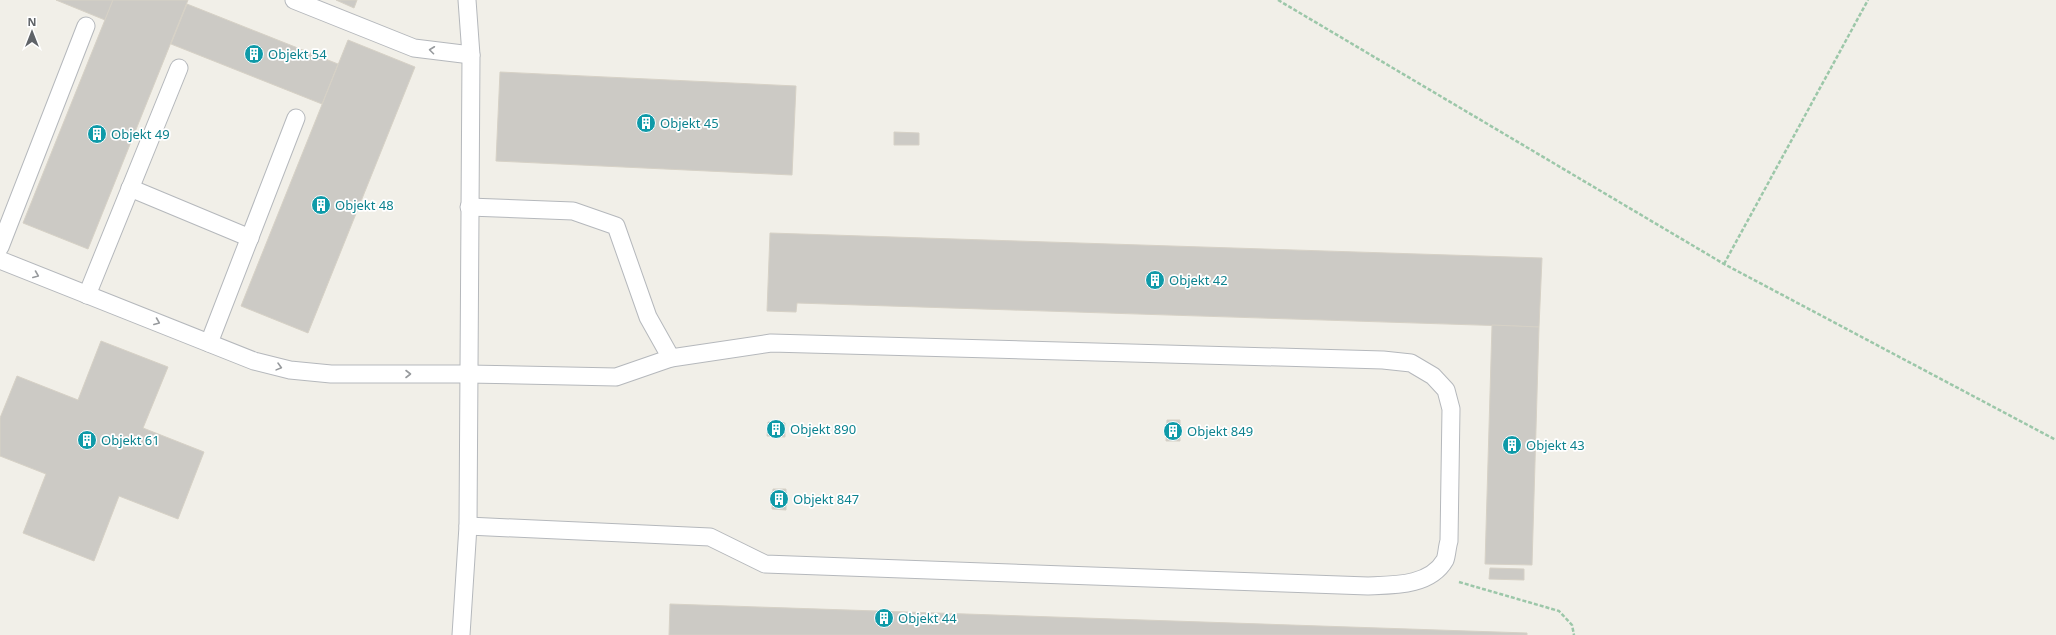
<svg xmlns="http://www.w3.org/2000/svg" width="2056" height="635" font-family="'Noto Sans',sans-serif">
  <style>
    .building { fill: #cccac5; stroke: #d6d1c6 }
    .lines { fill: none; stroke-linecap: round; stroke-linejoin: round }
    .lane-casing { stroke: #b5b8bc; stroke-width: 19 }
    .path { stroke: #9cc7a9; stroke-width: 2.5; stroke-dasharray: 4 2; stroke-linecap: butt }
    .lane { stroke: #fff; stroke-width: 17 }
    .oneway { stroke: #979a9d }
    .labels { text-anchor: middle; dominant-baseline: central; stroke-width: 3.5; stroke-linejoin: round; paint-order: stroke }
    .culture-label { font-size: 13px; fill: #0d838f; stroke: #fff; text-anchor: start }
  </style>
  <rect width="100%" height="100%" fill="#f1efe8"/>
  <g class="building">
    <path d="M 56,0 L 113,0 L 105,20 Z"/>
    <path d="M 113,0 L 188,0 L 88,249 L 23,223 Z"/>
    <path d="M 336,0 L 357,0 L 354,8 Z"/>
    <path d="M 187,4 L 338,64 L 322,104 L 171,44 Z"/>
    <path d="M 348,40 L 415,67 L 308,333 L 241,306 Z"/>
    <path d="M 500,72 L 796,86 L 792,175 L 496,161 Z"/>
    <path d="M 894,132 L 919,133 L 919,145 L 894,145 Z"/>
    <path d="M 770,233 L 1542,258 L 1539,327 L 797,303 L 796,312 L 767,311 Z"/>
    <path d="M 1492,325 L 1539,327 L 1532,565 L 1485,564 Z"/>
    <path d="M 101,341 L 168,367 L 143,428 L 204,452 L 178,519 L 119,496 L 94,561 L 23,533 L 46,474 L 0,456 L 0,418 L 17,376 L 78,400 Z"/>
    <path d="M 1167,420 L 1180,420 L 1180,441 L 1166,441 Z"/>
    <path d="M 768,422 L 785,423 L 785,437 L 767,436 Z"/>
    <path d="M 773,489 L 786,489 L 786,510 L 772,509 Z"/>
    <path d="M 1490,568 L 1524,569 L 1524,580 L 1489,579 Z"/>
    <path d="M 670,604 L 1527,633 L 1527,635 L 669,635 Z"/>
  </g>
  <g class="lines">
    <g class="lane-casing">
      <g id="lane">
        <path d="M 294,0 L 414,48 L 471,55"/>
        <path d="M 130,188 L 250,238"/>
        <path d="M 469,207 L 573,211 L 616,226 L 648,317 L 671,358"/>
        <path d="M 0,247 L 86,26"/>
        <path d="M 0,260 L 254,361 L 290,370 L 331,374 L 467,374 L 616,377 L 671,358 L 771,343 L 1383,360 L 1411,363 L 1433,376 L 1446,390 L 1451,409 L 1449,541 C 1447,547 1447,555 1445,560 C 1430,586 1394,585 1368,586 L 765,564 L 710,537 L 468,526"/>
        <path d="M 87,295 L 179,68"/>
        <path d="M 209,343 L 296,118"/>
        <path d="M 461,635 L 468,526 L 471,55 L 467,0"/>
      </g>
    </g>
    <g class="path">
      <path d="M 1278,0 L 1724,264 L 2056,440"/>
      <path d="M 1724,264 L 1868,0"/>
      <path d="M 1459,582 L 1559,611 L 1572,625 L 1574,635"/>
    </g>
    <use href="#lane" class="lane"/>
  </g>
  <defs><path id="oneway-chevron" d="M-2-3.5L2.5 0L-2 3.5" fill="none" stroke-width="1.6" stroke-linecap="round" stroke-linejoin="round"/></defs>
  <g class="oneway">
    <use href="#oneway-chevron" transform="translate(432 50) rotate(-173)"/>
    <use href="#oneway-chevron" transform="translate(36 275) rotate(22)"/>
    <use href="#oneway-chevron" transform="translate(157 322) rotate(22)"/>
    <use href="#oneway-chevron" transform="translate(279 367) rotate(15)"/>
    <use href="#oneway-chevron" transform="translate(408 374)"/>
  </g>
  <defs>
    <g id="building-disc" transform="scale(1)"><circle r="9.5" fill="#0f9aa8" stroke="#fff"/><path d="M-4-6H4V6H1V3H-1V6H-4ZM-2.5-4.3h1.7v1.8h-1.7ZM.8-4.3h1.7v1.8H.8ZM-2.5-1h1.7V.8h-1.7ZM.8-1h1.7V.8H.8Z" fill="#fff"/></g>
  </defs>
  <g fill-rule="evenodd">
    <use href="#building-disc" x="254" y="54"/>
    <use href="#building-disc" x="646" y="123"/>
    <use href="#building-disc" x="97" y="134"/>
    <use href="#building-disc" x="321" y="205"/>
    <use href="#building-disc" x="1155" y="280"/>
    <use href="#building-disc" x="776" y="429"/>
    <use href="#building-disc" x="1173" y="431"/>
    <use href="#building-disc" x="87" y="440"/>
    <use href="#building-disc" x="1512" y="445"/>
    <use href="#building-disc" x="779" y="499"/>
    <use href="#building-disc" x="884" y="618"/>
  </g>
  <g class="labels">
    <g class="culture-label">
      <text x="268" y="54">Objekt 54</text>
      <text x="660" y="123">Objekt 45</text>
      <text x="111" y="134">Objekt 49</text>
      <text x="335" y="205">Objekt 48</text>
      <text x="1169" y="280">Objekt 42</text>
      <text x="790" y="429">Objekt 890</text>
      <text x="1187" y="431">Objekt 849</text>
      <text x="101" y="440">Objekt 61</text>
      <text x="1526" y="445">Objekt 43</text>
      <text x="793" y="499">Objekt 847</text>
      <text x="898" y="618">Objekt 44</text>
    </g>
  </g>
  <g transform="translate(32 32)" stroke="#ffffff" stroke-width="3" paint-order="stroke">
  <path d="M0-3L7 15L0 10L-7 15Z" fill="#5f6368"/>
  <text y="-6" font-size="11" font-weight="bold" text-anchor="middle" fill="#5f6368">N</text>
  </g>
</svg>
